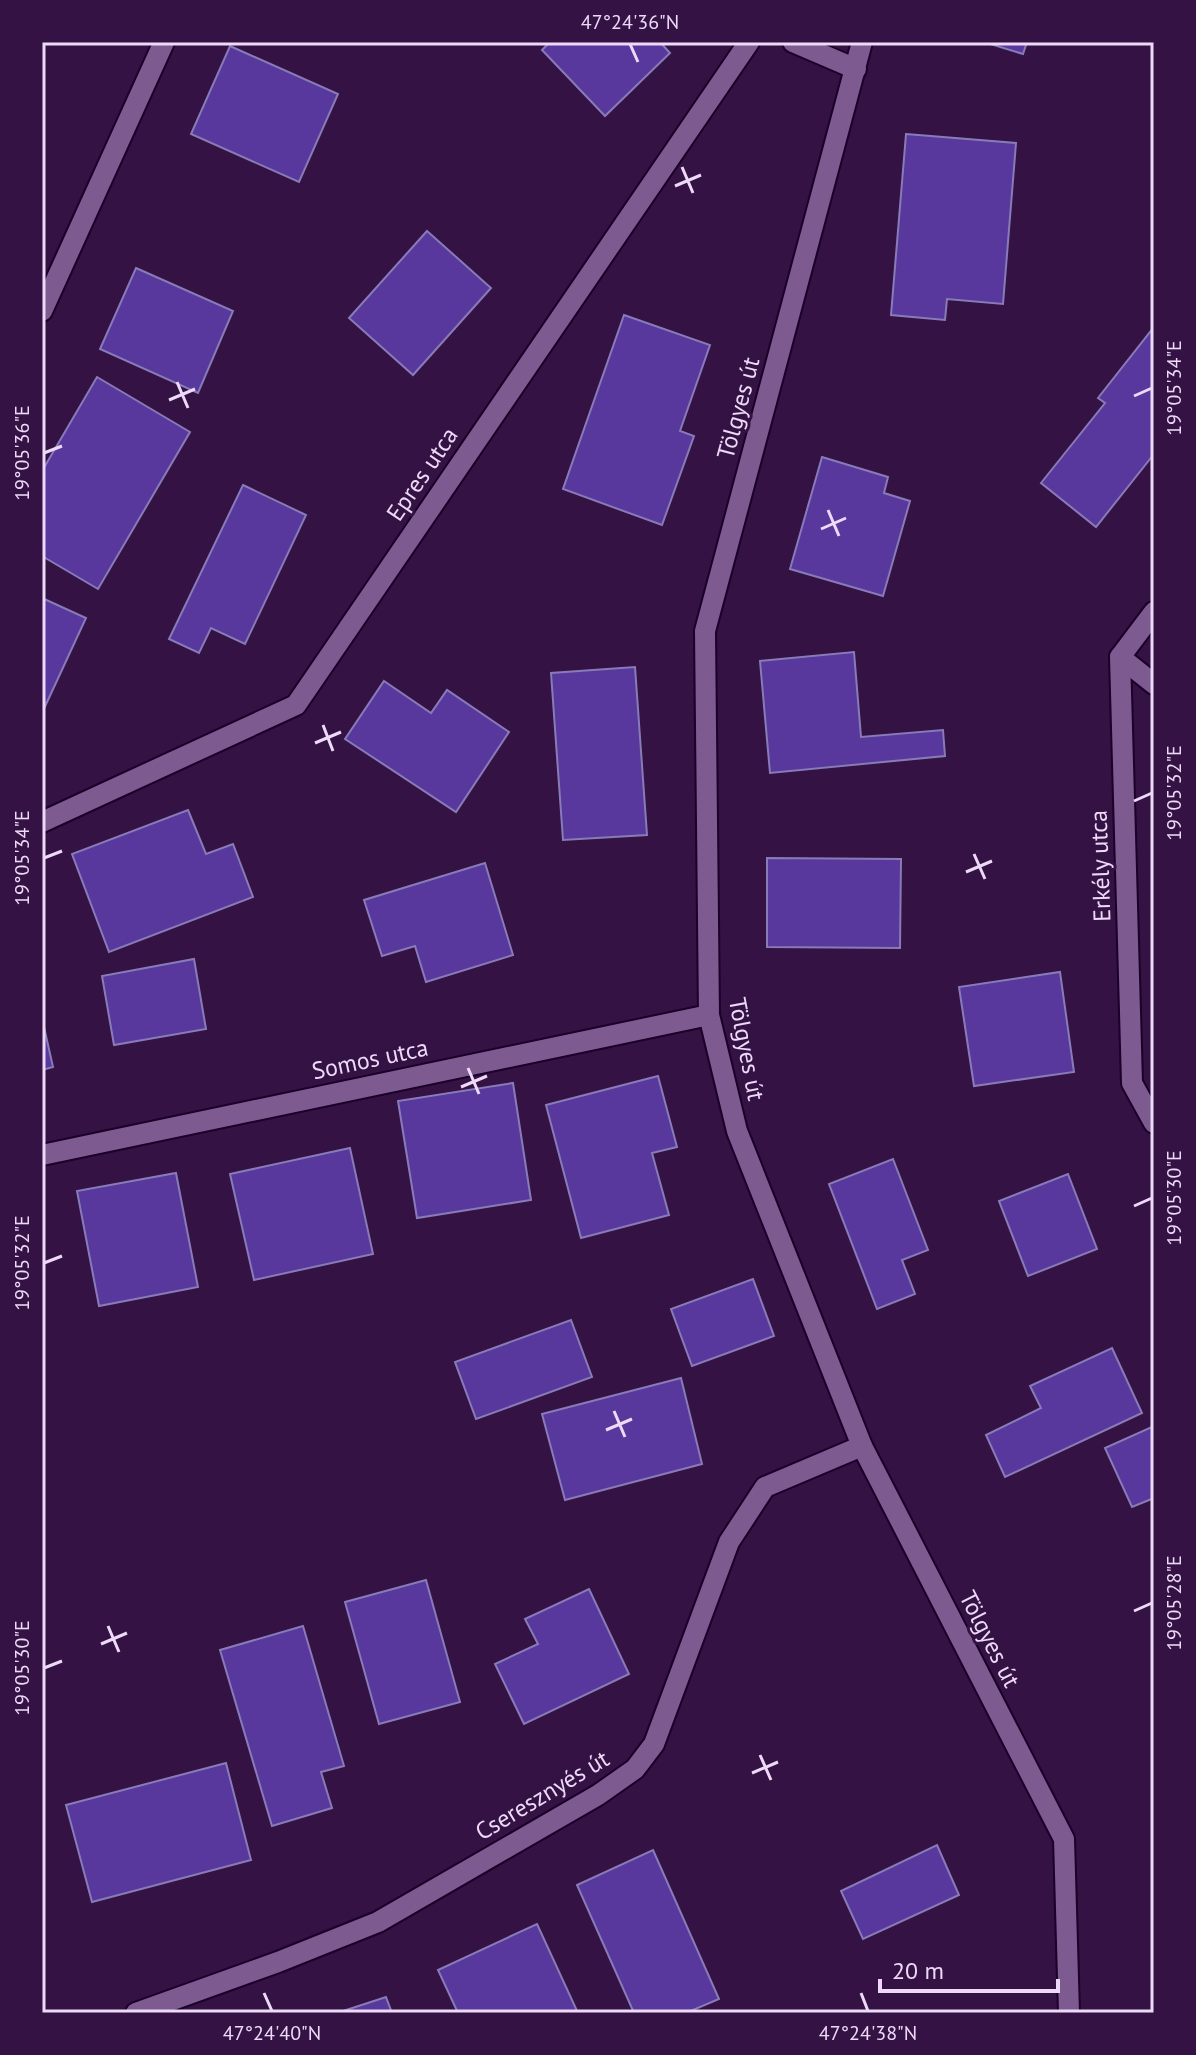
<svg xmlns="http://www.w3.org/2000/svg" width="1196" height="2055" font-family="'PT Sans',sans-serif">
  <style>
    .building { fill: #58389d; stroke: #887bb8; stroke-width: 2 }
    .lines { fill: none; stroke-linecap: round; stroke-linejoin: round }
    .minor-casing { stroke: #1b0029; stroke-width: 24 }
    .minor { stroke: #7d5a90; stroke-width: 20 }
    .ticks { fill: none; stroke: #edd9f8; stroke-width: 3 }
    .labels { text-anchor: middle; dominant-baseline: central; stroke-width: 6; stroke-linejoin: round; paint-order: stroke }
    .street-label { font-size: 24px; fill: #edd9f8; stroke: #341243 }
    .neatline { fill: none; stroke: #edd9f8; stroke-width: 3 }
    .ticks-label { font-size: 20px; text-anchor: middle; fill: #edd9f8 }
  </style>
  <rect width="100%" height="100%" fill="#341243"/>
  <g class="building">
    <path d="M 550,42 L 660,42 L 670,53 L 605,116 L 542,50 Z"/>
    <path d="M 984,42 L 1027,42 L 1023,54 Z"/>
    <path d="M 230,46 L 338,94 L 299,182 L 191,134 Z"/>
    <path d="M 906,134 L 1016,143 L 1003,304 L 947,299 L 945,320 L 891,315 Z"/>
    <path d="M 427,231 L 491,288 L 413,375 L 349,318 Z"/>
    <path d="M 136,268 L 233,311 L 198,393 L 100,349 Z"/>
    <path d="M 624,315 L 710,345 L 680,431 L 694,436 L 662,525 L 563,489 Z"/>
    <path d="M 1154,327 L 1154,454 L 1096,527 L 1041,483 L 1105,403 L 1098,398 Z"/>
    <path d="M 97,377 L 190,432 L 98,589 L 42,556 L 42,471 Z"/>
    <path d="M 822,457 L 888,477 L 884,493 L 910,501 L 883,596 L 790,569 Z"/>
    <path d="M 243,485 L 306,515 L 245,644 L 211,628 L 199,653 L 169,639 Z"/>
    <path d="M 42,598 L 86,618 L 42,713 Z"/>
    <path d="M 854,652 L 861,737 L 943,730 L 945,756 L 770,773 L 760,661 Z"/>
    <path d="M 635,667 L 647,835 L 563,840 L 551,673 Z"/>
    <path d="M 384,681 L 431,713 L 447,690 L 509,732 L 456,812 L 345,739 Z"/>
    <path d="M 188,810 L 206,854 L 233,844 L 253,897 L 109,952 L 72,854 Z"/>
    <path d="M 767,858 L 901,859 L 900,948 L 767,947 Z"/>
    <path d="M 485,863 L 513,955 L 426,982 L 415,946 L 382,956 L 364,900 Z"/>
    <path d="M 194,959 L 206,1029 L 114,1045 L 102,976 Z"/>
    <path d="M 1060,972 L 1074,1072 L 974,1086 L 959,987 Z"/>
    <path d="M 42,1018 L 53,1067 L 42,1070 Z"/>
    <path d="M 658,1076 L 677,1147 L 652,1153 L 669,1215 L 581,1238 L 546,1105 Z"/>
    <path d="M 513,1083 L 531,1200 L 417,1218 L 398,1101 Z"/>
    <path d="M 350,1148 L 373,1254 L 254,1280 L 230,1174 Z"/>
    <path d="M 893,1159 L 928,1250 L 902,1260 L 915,1294 L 877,1309 L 829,1184 Z"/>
    <path d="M 176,1173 L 198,1287 L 99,1306 L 77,1191 Z"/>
    <path d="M 1068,1174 L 1097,1249 L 1028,1276 L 999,1201 Z"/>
    <path d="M 753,1279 L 774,1336 L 692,1366 L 671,1309 Z"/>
    <path d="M 571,1320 L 592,1377 L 476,1419 L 455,1362 Z"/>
    <path d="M 1112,1348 L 1142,1413 L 1005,1477 L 986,1435 L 1041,1408 L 1030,1386 Z"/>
    <path d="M 681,1378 L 702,1464 L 565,1500 L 542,1414 Z"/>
    <path d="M 1154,1426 L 1154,1498 L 1132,1507 L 1105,1448 Z"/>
    <path d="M 426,1580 L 460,1702 L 379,1724 L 345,1602 Z"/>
    <path d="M 589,1589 L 629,1674 L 524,1724 L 495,1664 L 538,1644 L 525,1619 Z"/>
    <path d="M 303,1626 L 344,1766 L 321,1772 L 332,1808 L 272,1826 L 220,1650 Z"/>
    <path d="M 226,1763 L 251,1860 L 92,1902 L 66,1805 Z"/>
    <path d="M 937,1845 L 959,1895 L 863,1939 L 841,1891 Z"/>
    <path d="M 653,1850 L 719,1999 L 686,2013 L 634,2013 L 577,1885 Z"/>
    <path d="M 537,1924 L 578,2013 L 458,2013 L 438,1970 Z"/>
    <path d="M 386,1997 L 392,2013 L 337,2013 Z"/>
  </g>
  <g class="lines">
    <g class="minor-casing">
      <g id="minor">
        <path d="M 793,42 L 856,69"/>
        <path d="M 862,42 L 705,631 L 709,1015 L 737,1131 L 862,1446 L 1064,1839 L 1069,2013"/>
        <path d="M 42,311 L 164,42"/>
        <path d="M 1154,612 L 1120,657 L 1132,1083 L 1154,1123"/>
        <path d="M 1120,657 L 1154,684"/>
        <path d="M 42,822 L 296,705 L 749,42"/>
        <path d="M 42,1155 L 709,1015"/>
        <path d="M 136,2013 L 278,1962 L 378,1922 L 598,1795 L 635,1769 L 654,1744 L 729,1542 L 765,1487 L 862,1446"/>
      </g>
    </g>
    <use href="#minor" class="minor"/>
  </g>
  <path class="ticks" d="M 630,44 L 638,62M 682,167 L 693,193M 675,186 L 701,175M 177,382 L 188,408M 1134,396 L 1152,388M 169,400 L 195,389M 44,453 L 62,446M 828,510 L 839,536M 821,529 L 846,518M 323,725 L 333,751M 315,743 L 341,732M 1134,801 L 1152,793M 974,854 L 985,879M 44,858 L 62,851M 966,872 L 992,861M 468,1068 L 479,1094M 461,1087 L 487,1076M 1134,1206 L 1152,1198M 44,1263 L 62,1256M 614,1411 L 625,1437M 606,1430 L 632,1419M 1134,1611 L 1152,1603M 108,1626 L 119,1652M 101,1644 L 127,1633M 44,1668 L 62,1661M 760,1755 L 771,1780M 752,1773 L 778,1762M 264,1993 L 272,2011M 861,1993 L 868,2011"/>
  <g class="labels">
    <g class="street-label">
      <text transform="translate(738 408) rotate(-75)">Tölgyes út</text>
      <text transform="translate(422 474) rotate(-56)">Epres utca</text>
      <text transform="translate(1100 866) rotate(-92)">Erkély utca</text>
      <text transform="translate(747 1049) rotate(79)">Tölgyes út</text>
      <text transform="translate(370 1059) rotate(-12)">Somos utca</text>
      <text transform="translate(990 1639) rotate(63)">Tölgyes út</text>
      <text transform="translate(542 1795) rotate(-31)">Cseresznyés út</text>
    </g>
  </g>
  <rect width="1196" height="2055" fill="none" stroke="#341243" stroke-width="88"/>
  <path d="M880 1979v12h178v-12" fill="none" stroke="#edd9f8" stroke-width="4"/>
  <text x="892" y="1979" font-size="24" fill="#edd9f8" stroke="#341243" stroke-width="6" paint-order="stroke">20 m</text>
  <rect x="44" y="44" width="1108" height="1967" class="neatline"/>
  <g class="ticks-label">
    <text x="630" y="29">47°24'36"N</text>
    <text transform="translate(1174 388) rotate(-90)" y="7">19°05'34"E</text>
    <text transform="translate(22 453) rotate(-90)" y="7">19°05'36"E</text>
    <text transform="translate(1174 793) rotate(-90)" y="7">19°05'32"E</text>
    <text transform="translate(22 858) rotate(-90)" y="7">19°05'34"E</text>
    <text transform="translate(1174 1198) rotate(-90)" y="7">19°05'30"E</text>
    <text transform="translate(22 1263) rotate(-90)" y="7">19°05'32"E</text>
    <text transform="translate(1174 1603) rotate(-90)" y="7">19°05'28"E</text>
    <text transform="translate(22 1668) rotate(-90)" y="7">19°05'30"E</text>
    <text x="272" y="2040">47°24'40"N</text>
    <text x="868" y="2040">47°24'38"N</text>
  </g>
</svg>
